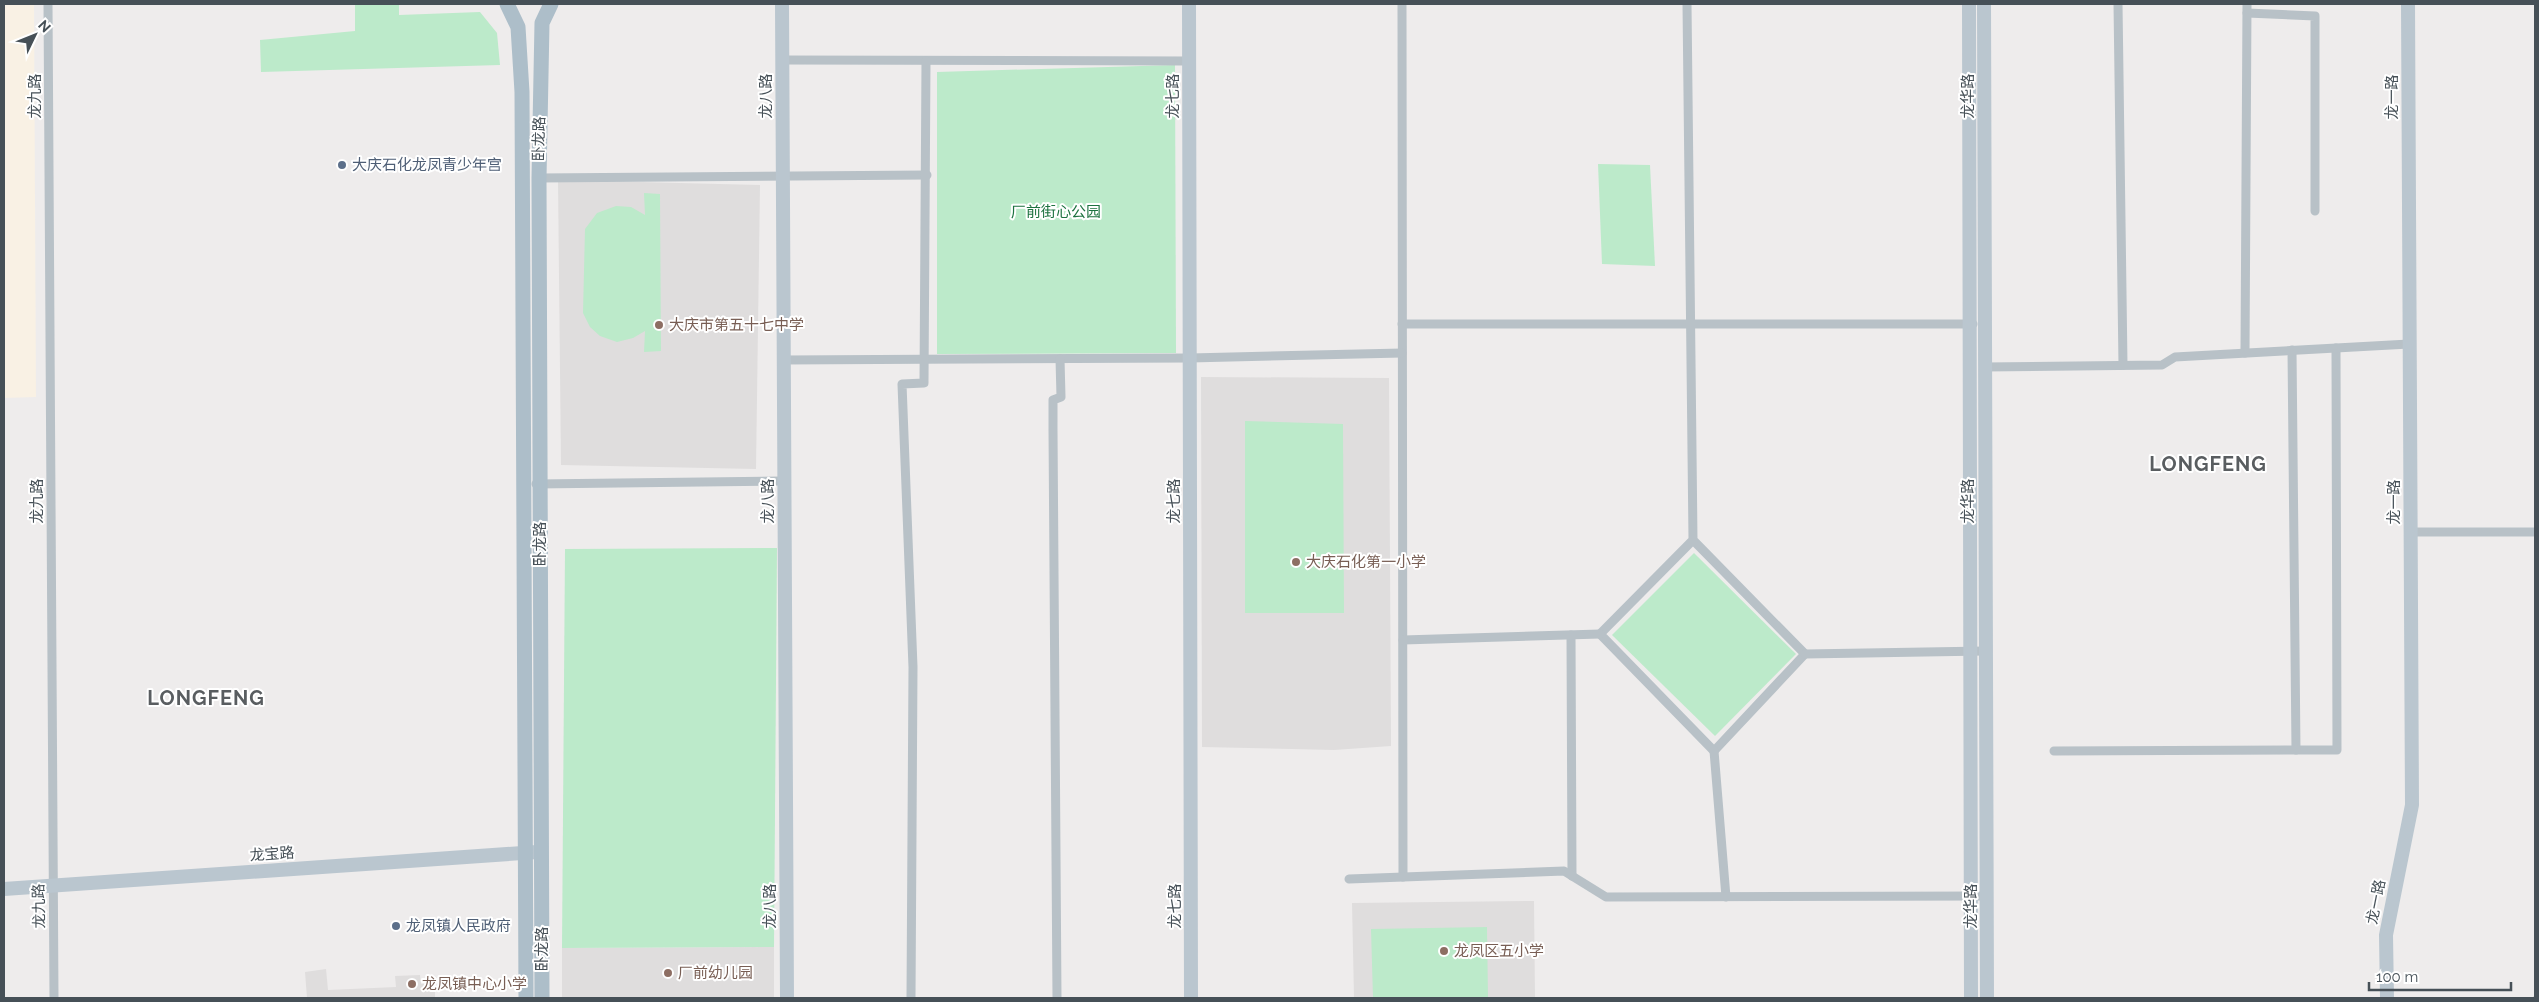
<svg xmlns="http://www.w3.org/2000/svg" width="2539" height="1002" font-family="Raleway,'Noto Sans SC',sans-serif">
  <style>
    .commercial { fill: #f9f1e4 }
    .education { fill: #dfdddd }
    .green { fill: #bceaca }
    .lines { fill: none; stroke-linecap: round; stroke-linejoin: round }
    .street { stroke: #b8c1c7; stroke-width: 9 }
    .secondary { stroke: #bac6cf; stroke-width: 14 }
    .primary { stroke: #adbec9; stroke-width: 15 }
    .rail { stroke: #aeb2b6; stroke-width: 3 }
    .service-dot { fill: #5c6f8a; stroke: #fff; stroke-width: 2 }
    .education-dot { fill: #8d6e63; stroke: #fff; stroke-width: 2 }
    .labels { text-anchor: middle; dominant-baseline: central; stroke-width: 4; stroke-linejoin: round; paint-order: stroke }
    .street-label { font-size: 15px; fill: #465057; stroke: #fff }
    .service-label { font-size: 15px; fill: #4e5e75; stroke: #fff; text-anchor: start }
    .park-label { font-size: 15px; fill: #1d7240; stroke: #fff }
    .education-label { font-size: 15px; fill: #785e54; stroke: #fff; text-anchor: start }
    .district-label { font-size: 20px; font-weight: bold; letter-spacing: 1px; fill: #595d60; stroke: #fff }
  </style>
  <rect width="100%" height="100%" fill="#eeecec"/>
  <path class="commercial" d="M 4,4 L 34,4 L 36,397 L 4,398 Z"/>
  <g class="education">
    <path d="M 558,180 L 760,185 L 756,469 L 561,465 Z"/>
    <path d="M 1201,377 L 1389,378 L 1391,746 L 1334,750 L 1202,747 Z"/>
    <path d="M 1534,901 L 1535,998 L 1354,998 L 1352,903 Z"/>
    <path d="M 774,947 L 774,998 L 562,998 L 562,948 Z"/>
    <path d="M 326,969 L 328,990 L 396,987 L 395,976 L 420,975 L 421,984 L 435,984 L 435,998 L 307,998 L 305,972 Z"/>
  </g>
  <g class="green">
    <path d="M 355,4 L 399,4 L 399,15 L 480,12 L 497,33 L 500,65 L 261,72 L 260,40 L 355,31 Z"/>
    <path d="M 1175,65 L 1176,353 L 937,354 L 937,72 Z"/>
    <path d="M 1598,164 L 1650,165 L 1655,266 L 1602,264 Z"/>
    <path d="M 644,193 L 660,194 L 661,351 L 644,352 L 645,331 L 633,338 L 617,342 L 600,336 L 590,327 L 583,313 L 585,229 L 597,213 L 616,206 L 631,207 L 645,215 Z"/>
    <path d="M 1245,421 L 1343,424 L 1344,613 L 1245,613 Z"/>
    <path d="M 777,548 L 774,947 L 562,948 L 565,549 Z"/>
    <path d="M 1694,553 L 1796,654 L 1715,736 L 1612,635 Z"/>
    <path d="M 1487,927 L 1488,998 L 1373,998 L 1371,929 Z"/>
  </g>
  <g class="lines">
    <g class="street">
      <path d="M 48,4 L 54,998"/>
      <path d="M 1402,4 L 1403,877"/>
      <path d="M 1687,4 L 1693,540 L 1805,654 L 1714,751 L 1600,634 L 1693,540"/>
      <path d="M 2118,4 L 2123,365"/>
      <path d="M 2247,13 L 2315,16 L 2315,211"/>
      <path d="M 783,60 L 1189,61"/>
      <path d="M 539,178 L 927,175"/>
      <path d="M 1402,324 L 1973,324"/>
      <path d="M 2292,350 L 2296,750 L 2337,750 L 2336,348"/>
      <path d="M 2245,353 L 2247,4"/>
      <path d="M 784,360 L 1190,358 L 1402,353"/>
      <path d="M 1984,367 L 2162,365 L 2175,357 L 2409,344"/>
      <path d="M 536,484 L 784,481"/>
      <path d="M 2410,532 L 2535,532"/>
      <path d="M 1571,635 L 1572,876"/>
      <path d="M 1403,640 L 1600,634"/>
      <path d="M 1805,654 L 1985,651"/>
      <path d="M 1714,751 L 1726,897"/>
      <path d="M 2054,751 L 2296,750"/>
      <path d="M 1349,879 L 1564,871 L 1606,897 L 1987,896"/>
      <path d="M 911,998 L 913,667 L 902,384 L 924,383 L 926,61"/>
      <path d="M 1057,998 L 1053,429 L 1053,400 L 1061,397 L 1060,359"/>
    </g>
    <g class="secondary">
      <path d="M 782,4 L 787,998"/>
      <path d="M 1189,4 L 1191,998"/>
      <path d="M 1969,4 L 1971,998"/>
      <path d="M 1984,4 L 1987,998"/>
      <path d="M 4,889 L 537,852"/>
      <path d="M 2387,998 L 2386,935 L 2412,805 L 2408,4"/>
    </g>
    <g class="primary">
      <path d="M 507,4 L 518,27 L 522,92 L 526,998"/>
      <path d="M 542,998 L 539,178 L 542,23 L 551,4"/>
    </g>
    <path class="rail" d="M 2535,998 L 2535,997"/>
  </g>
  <g class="service-dot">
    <circle cx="342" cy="165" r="5"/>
    <circle cx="396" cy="926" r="5"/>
  </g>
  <g class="education-dot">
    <circle cx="659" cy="325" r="5"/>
    <circle cx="1296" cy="562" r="5"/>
    <circle cx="1444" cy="951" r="5"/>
    <circle cx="668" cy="973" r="5"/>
    <circle cx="412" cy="984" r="5"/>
  </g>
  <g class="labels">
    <g class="street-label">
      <text transform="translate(35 96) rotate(-90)">龙九路</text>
      <text transform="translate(766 96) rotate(-90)">龙八路</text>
      <text transform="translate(1173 96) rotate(-90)">龙七路</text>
      <text transform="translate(1968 96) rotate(-90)">龙华路</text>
      <text transform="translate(2392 97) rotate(-90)">龙一路</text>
      <text transform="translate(539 139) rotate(-89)">卧龙路</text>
      <text transform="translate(37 501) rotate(-90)">龙九路</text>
      <text transform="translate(768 501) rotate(-90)">龙八路</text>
      <text transform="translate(1174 501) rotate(-90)">龙七路</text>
      <text transform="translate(1968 501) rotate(-90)">龙华路</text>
      <text transform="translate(2394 502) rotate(-90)">龙一路</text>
      <text transform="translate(540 544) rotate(-90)">卧龙路</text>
      <text transform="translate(272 854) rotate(-4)">龙宝路</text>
      <text transform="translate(2376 902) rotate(-79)">龙一路</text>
      <text transform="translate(39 906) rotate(-91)">龙九路</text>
      <text transform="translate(770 906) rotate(-90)">龙八路</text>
      <text transform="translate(1175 906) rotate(-90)">龙七路</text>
      <text transform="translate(1971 906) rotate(-90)">龙华路</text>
      <text transform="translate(542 949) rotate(-90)">卧龙路</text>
    </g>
    <g class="service-label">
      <text x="352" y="165">大庆石化龙凤青少年宫</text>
      <text x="406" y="926">龙凤镇人民政府</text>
    </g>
    <g class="park-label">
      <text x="1056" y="212">厂前街心公园</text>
    </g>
    <g class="education-label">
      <text x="669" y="325">大庆市第五十七中学</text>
      <text x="1306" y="562">大庆石化第一小学</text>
      <text x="1454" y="951">龙凤区五小学</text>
      <text x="678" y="973">厂前幼儿园</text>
      <text x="422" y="984">龙凤镇中心小学</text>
    </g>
    <g class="district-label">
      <text x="2208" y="464">LONGFENG</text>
      <text x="206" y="698">LONGFENG</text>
    </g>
  </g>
  <rect width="2539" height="1002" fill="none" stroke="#465057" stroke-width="10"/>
  <g transform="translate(35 35) rotate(47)" stroke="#ffffff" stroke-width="4" paint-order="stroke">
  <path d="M0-4L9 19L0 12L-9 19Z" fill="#465057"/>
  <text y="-8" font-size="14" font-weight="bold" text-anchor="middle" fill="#465057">N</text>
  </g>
  <path d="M2369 982v8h142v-8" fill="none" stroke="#465057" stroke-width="2.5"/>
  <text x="2376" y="982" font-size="15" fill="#465057" stroke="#ffffff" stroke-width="4" paint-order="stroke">100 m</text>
</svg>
